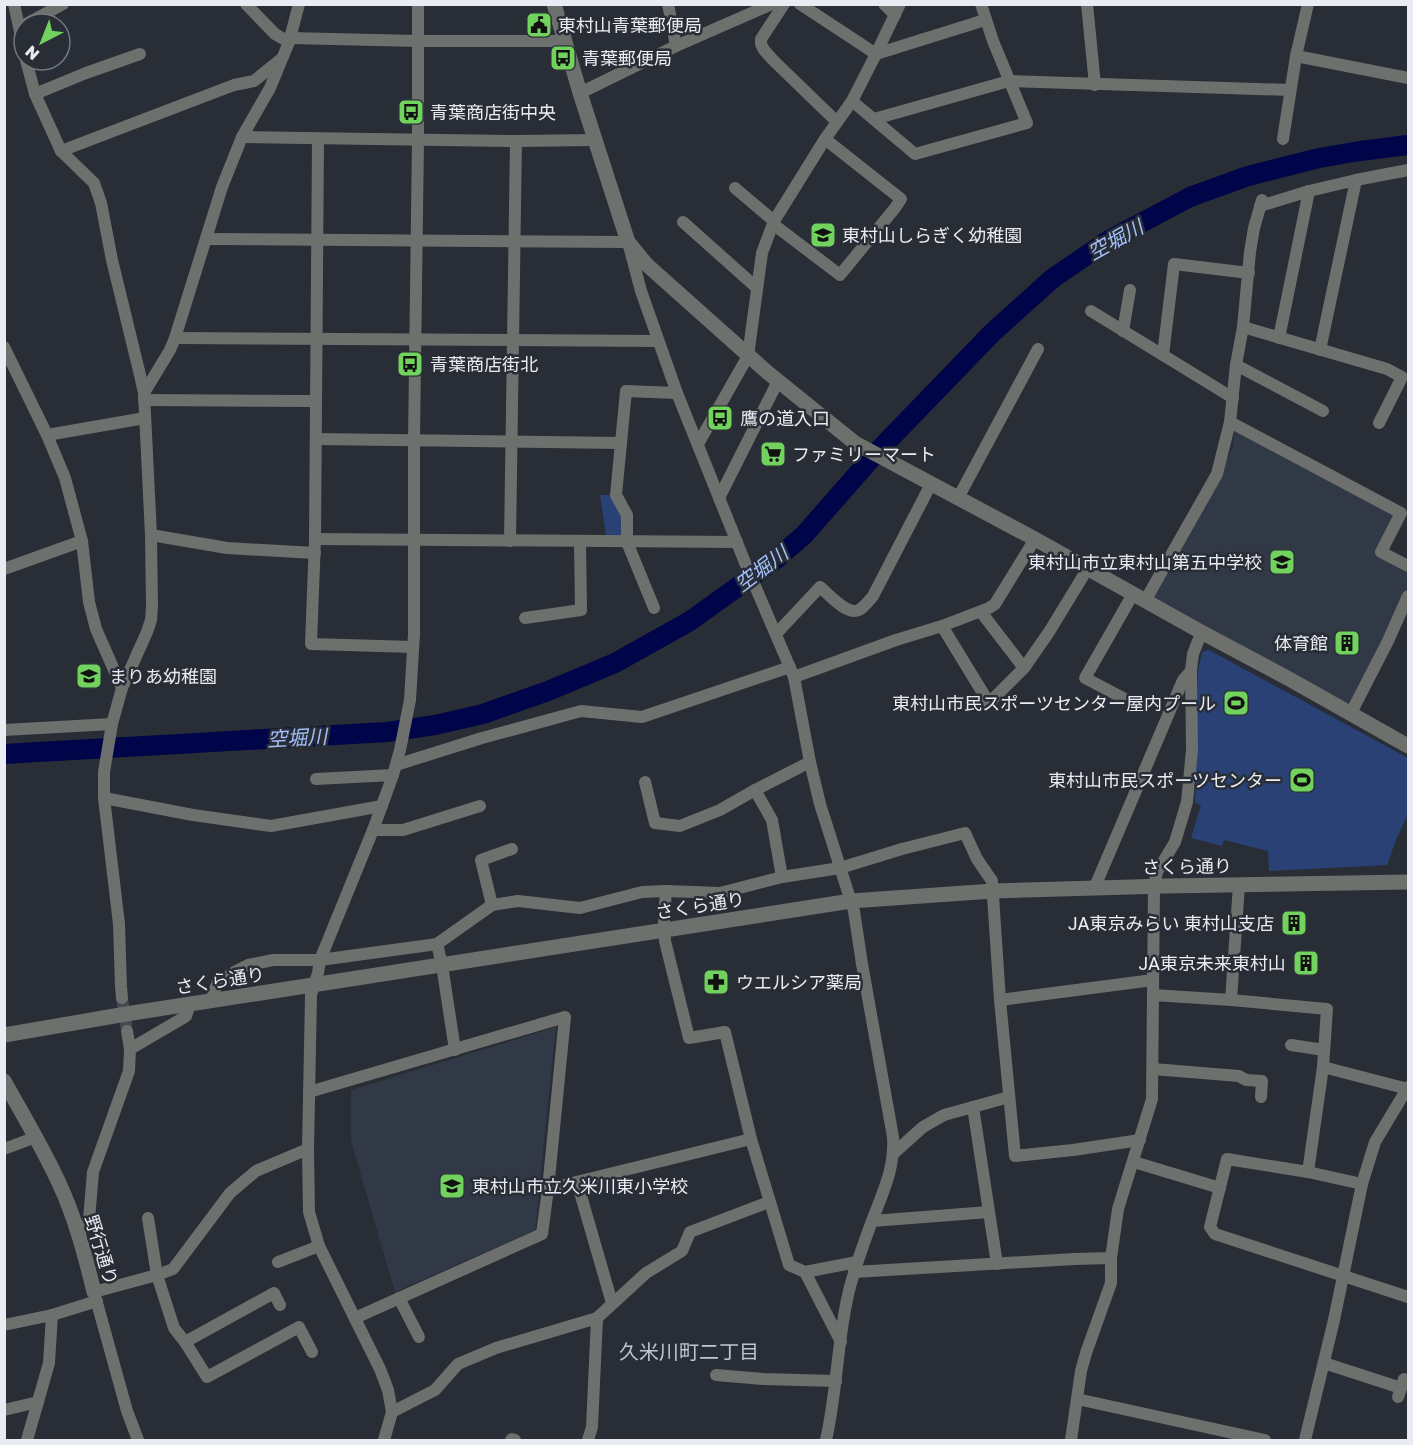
<svg xmlns="http://www.w3.org/2000/svg" width="1413" height="1445" font-family="'Golos Text','Noto Sans JP',sans-serif">
  <style>
    .built { fill: #323946 }
    .green { fill: #294174 }
    .lines { fill: none; stroke-linecap: round; stroke-linejoin: round }
    .river { stroke: #000448; stroke-width: 20 }
    .minor-tunnel { stroke: #454a52; stroke-width: 12; stroke-dasharray: 12 6; stroke-linecap: butt }
    .minor { stroke: #6d706c; stroke-width: 12 }
    .tertiary { stroke: #6d706c; stroke-width: 15 }
    .labels { text-anchor: middle; dominant-baseline: central; stroke-width: 5; stroke-linejoin: round; paint-order: stroke }
    .poi-label { font-size: 18px; fill: #e9ecf2; stroke: #282d36; text-anchor: start }
    .street-label { font-size: 18px; fill: #e9ecf2; stroke: #282d36 }
    .water-label { font-size: 20px; font-style: italic; fill: #a3c1fc; stroke: #282d36 }
    .neighbourhood-label { font-size: 20px; fill: #bfc5d0; stroke: #282d36 }
  </style>
  <rect width="100%" height="100%" fill="#282d36"/>
  <g class="built">
    <path d="M 1235,428 L 1396,516 L 1376,553 L 1408,570 L 1408,586 L 1350,708 L 1153,596 L 1220,476 L 1233,446 Z"/>
    <path d="M 556,1027 L 535,1230 L 395,1292 L 351,1141 L 351,1090 Z"/>
  </g>
  <g class="green">
    <path d="M 600,495 L 616,495 L 627,515 L 627,542 L 607,542 Z"/>
    <path d="M 1209,650 L 1408,758 L 1408,814 L 1396,840 L 1387,865 L 1269,871 L 1268,851 L 1224,840 L 1222,846 L 1191,838 L 1201,805 L 1195,803 L 1198,671 L 1202,652 Z"/>
  </g>
  <g class="lines">
    <path class="river" d="M 4,754 L 387,732 L 435,725 L 483,714 L 548,691 L 615,663 L 690,621 L 775,560 L 804,535 L 876,453 L 992,333 L 1053,278 L 1109,240 L 1190,197 L 1248,176 L 1319,158 L 1360,151 L 1408,145"/>
    <path class="minor-tunnel" d="M 122,998 L 127,1031"/>
    <g class="minor">
      <path d="M 14,4 L 24,50"/>
      <path d="M 246,4 L 275,34 L 289,42"/>
      <path d="M 668,4 L 676,46"/>
      <path d="M 784,4 L 761,39 L 761,44 L 764,50 L 773,60 L 837,122"/>
      <path d="M 800,4 L 876,54 L 985,20"/>
      <path d="M 884,4 L 895,15"/>
      <path d="M 1087,4 L 1095,85"/>
      <path d="M 26,24 L 63,4"/>
      <path d="M 290,38 L 418,41 L 564,41"/>
      <path d="M 1296,56 L 1408,78"/>
      <path d="M 26,60 L 35,94 L 61,151 L 94,183 L 101,203 L 112,260 L 140,375 L 144,393 L 151,535 L 152,606 L 151,620 L 147,632 L 122,688 L 112,724 L 104,772 L 104,798 L 119,924 L 121,987 L 122,998"/>
      <path d="M 580,93 L 676,46 L 772,4"/>
      <path d="M 35,94 L 86,73 L 140,54"/>
      <path d="M 852,101 L 915,154 L 1027,123 L 993,41 L 981,4"/>
      <path d="M 874,119 L 1009,81 L 1290,90"/>
      <path d="M 242,137 L 516,141 L 595,140"/>
      <path d="M 318,139 L 315,539 L 311,644 L 413,647"/>
      <path d="M 1283,139 L 1296,56 L 1308,4"/>
      <path d="M 61,151 L 234,85 L 254,81 L 280,60"/>
      <path d="M 735,188 L 774,221"/>
      <path d="M 1260,206 L 1309,191 L 1356,180 L 1408,170"/>
      <path d="M 683,222 L 757,288"/>
      <path d="M 773,224 L 840,275 L 895,208 L 901,199 L 825,139"/>
      <path d="M 207,239 L 628,242 L 641,291 L 677,393 L 746,565 L 794,677 L 810,762 L 820,804 L 854,911 L 862,964 L 893,1137 C 895,1168 883,1192 872,1221 C 863,1245 854,1269 848,1295 C 837,1343 837,1392 826,1440"/>
      <path d="M 1091,311 L 1233,398"/>
      <path d="M 1243,327 L 1387,369 L 1402,377 L 1379,423"/>
      <path d="M 1123,331 L 1130,290"/>
      <path d="M 175,338 L 658,341"/>
      <path d="M 1279,338 L 1309,191"/>
      <path d="M 4,347 L 47,435 L 65,478 L 82,541 L 89,602 L 96,629 L 122,688"/>
      <path d="M 1320,350 L 1356,180"/>
      <path d="M 1163,355 L 1174,264 L 1249,273"/>
      <path d="M 1236,365 L 1323,411"/>
      <path d="M 144,393 L 170,350 L 175,338 L 222,187 L 242,137 L 270,88 L 289,42 L 299,4"/>
      <path d="M 144,400 L 316,401"/>
      <path d="M 1230,422 L 1401,513 L 1381,552 L 1408,566"/>
      <path d="M 47,435 L 145,418"/>
      <path d="M 316,439 L 621,443"/>
      <path d="M 698,444 L 748,356 L 762,253 L 774,221 L 825,139 L 852,101 L 876,54 L 900,4"/>
      <path d="M 719,498 L 778,381"/>
      <path d="M 958,498 L 1038,349"/>
      <path d="M 151,535 L 227,548 L 315,553"/>
      <path d="M 315,539 L 737,542"/>
      <path d="M 510,541 L 516,141"/>
      <path d="M 4,569 L 82,541"/>
      <path d="M 1145,601 L 1217,474 L 1230,422 L 1236,365 L 1243,327 L 1250,252 L 1254,228 L 1262,200"/>
      <path d="M 654,608 L 627,542 L 627,515 L 616,495 L 626,391 L 677,393"/>
      <path d="M 981,612 L 1024,668"/>
      <path d="M 525,618 L 581,610 L 580,542"/>
      <path d="M 942,626 L 989,703 L 1024,668 L 1049,632 L 1088,568"/>
      <path d="M 776,634 L 820,587 C 829,594 847,616 859,610 C 864,607 869,601 873,596 L 931,484"/>
      <path d="M 794,677 L 896,640 L 942,626 L 989,608 L 995,604 L 1035,539"/>
      <path d="M 1125,699 L 1085,678 L 1133,594"/>
      <path d="M 1351,713 L 1388,641 L 1408,596"/>
      <path d="M 4,730 L 112,724"/>
      <path d="M 396,765 L 482,738 L 581,711 L 642,717 L 790,667"/>
      <path d="M 316,779 L 393,775"/>
      <path d="M 645,782 L 655,823 L 680,826 L 720,810 L 755,790 L 810,762"/>
      <path d="M 755,790 L 772,820 L 782,877"/>
      <path d="M 104,798 L 193,815 L 271,826 L 382,806"/>
      <path d="M 373,830 L 403,830 L 480,806"/>
      <path d="M 1094,889 L 1183,680 L 1191,671"/>
      <path d="M 666,891 L 664,920 L 665,941 L 689,1038 L 725,1032 L 751,1139 L 789,1265 L 805,1272 L 857,1262"/>
      <path d="M 492,905 L 481,860 L 512,849"/>
      <path d="M 437,944 L 442,965 L 455,1050"/>
      <path d="M 1153,995 L 1231,1000 L 1327,1009 L 1323,1067 L 1308,1172"/>
      <path d="M 1000,1000 L 1153,980"/>
      <path d="M 1231,1000 L 1239,885"/>
      <path d="M 211,1001 L 217,984 L 236,971 L 248,965 L 273,960 L 320,960 L 437,944 L 492,905 L 518,901 L 580,908 L 642,892 L 666,891 L 720,893 L 782,877 L 840,868 L 902,849 L 965,833 L 977,859 L 992,881 L 1000,1000 L 1015,1156 L 1073,1150 L 1140,1140"/>
      <path d="M 1291,1045 L 1324,1050"/>
      <path d="M 130,1049 L 183,1018 L 186,1016 L 190,1004"/>
      <path d="M 1323,1067 L 1408,1089"/>
      <path d="M 1153,1069 L 1239,1076 L 1246,1080 L 1262,1081 L 1261,1097"/>
      <path d="M 309,1092 L 565,1017 L 548,1189 L 542,1234 L 355,1318"/>
      <path d="M 973,1107 L 997,1264"/>
      <path d="M 4,1149 L 36,1137"/>
      <path d="M 894,1153 L 923,1127 L 944,1115 L 1009,1097"/>
      <path d="M 1134,1162 L 1220,1188"/>
      <path d="M 577,1182 L 612,1303"/>
      <path d="M 1362,1184 L 1308,1172 L 1227,1159 L 1210,1227 L 1215,1234 L 1408,1297"/>
      <path d="M 548,1189 L 751,1139"/>
      <path d="M 148,1218 L 157,1275 L 174,1328 L 185,1342 L 207,1377 L 299,1327 L 312,1352"/>
      <path d="M 872,1221 L 989,1212"/>
      <path d="M 78,1234 L 89,1219 L 93,1172 L 129,1071 L 130,1049 L 127,1031"/>
      <path d="M 278,1262 L 319,1246"/>
      <path d="M 805,1272 L 841,1342"/>
      <path d="M 854,1272 L 1074,1259 L 1111,1258"/>
      <path d="M 399,1298 L 419,1337"/>
      <path d="M 4,1325 L 52,1315"/>
      <path d="M 185,1342 L 274,1293 L 280,1305"/>
      <path d="M 1324,1363 L 1401,1388"/>
      <path d="M 716,1375 L 763,1379 L 836,1381"/>
      <path d="M 1398,1397 L 1404,1379"/>
      <path d="M 1077,1399 L 1265,1440"/>
      <path d="M 4,1410 L 38,1402"/>
      <path d="M 392,1412 L 435,1390 L 458,1364 L 496,1348 L 597,1318 L 646,1273 L 682,1251 L 690,1232 L 769,1202"/>
      <path d="M 27,1440 L 49,1363 L 52,1315 L 97,1301"/>
      <path d="M 138,1440 L 127,1411 L 94,1292 L 157,1275 L 173,1269 L 230,1193 L 256,1171 L 308,1149"/>
      <path d="M 384,1440 L 392,1412 L 388,1390 L 380,1369 L 319,1246 L 309,1212 L 308,1149 L 311,995 L 318,973 L 320,960 L 373,830 L 393,775 L 400,750 L 410,700 L 414,634 L 414,440 L 418,139 L 418,4"/>
      <path d="M 511,1440 L 512,1439 L 515,1440"/>
      <path d="M 588,1440 L 592,1427 L 597,1318"/>
      <path d="M 1071,1440 L 1081,1371 L 1086,1353 L 1111,1283 L 1111,1258 L 1118,1209 L 1152,1099 L 1154,886 L 1157,872 L 1175,842 L 1187,802 L 1192,750 L 1191,670 L 1193,654 L 1198,641 L 1203,633"/>
      <path d="M 1305,1440 L 1334,1320 L 1362,1184 L 1375,1142 L 1408,1087"/>
    </g>
    <g class="tertiary">
      <path d="M 554,4 L 580,93 L 628,242 L 646,264 L 767,372 L 855,443 L 1035,539 L 1203,633 L 1291,680 L 1408,746"/>
      <path d="M 4,1035 L 126,1014 L 851,901 L 993,891 L 1166,886 L 1408,882"/>
      <path d="M 4,1081 C 23,1115 43,1148 59,1183 C 75,1217 85,1255 94,1292"/>
    </g>
  </g>
  <defs>
    <g id="civic-square" transform="scale(1.35)"><rect x="-9" y="-9" width="18" height="18" rx="4" fill="#71d25e" stroke="#282d36"/><path d="M-.6-6.5H3V-4.5H.6V-3L4-1V1h2V6H-6V1h2V-1L-.6-3ZM-1.2 2.5V6h2.4V2.5Z" fill="#111"/></g>
    <g id="bus-square" transform="scale(1.35)"><rect x="-9" y="-9" width="18" height="18" rx="4" fill="#71d25e" stroke="#282d36"/><path d="M-5-6H5V4H4V6H2V4H-2V6H-4V4H-5ZM-3.5-4V0h7V-4ZM-3.5 1.2v1.5H-2V1.2ZM2 1.2v1.5H3.5V1.2Z" fill="#111"/></g>
    <g id="school-square" transform="scale(1.35)"><rect x="-9" y="-9" width="18" height="18" rx="4" fill="#71d25e" stroke="#282d36"/><path d="M0-5L7-2L0 1L-7-2ZM-4 1L0 2.5L4 1V4Q0 6-4 4Z" fill="#111"/></g>
    <g id="supermarket-square" transform="scale(1.35)"><rect x="-9" y="-9" width="18" height="18" rx="4" fill="#71d25e" stroke="#282d36"/><path d="M-6-5.5h2.5l.6 2H6L4.5 2H-2.5L-4.4-4H-6ZM-1.5 3.2a1.3 1.3 0 1 0 .1 0ZM3 3.2a1.3 1.3 0 1 0 .1 0Z" fill="#111"/></g>
    <g id="building-square" transform="scale(1.35)"><rect x="-9" y="-9" width="18" height="18" rx="4" fill="#71d25e" stroke="#282d36"/><path d="M-4-6H4V6H1V3H-1V6H-4ZM-2.5-4.3h1.7v1.8h-1.7ZM.8-4.3h1.7v1.8H.8ZM-2.5-1h1.7V.8h-1.7ZM.8-1h1.7V.8H.8Z" fill="#111"/></g>
    <g id="stadium-square" transform="scale(1.35)"><rect x="-9" y="-9" width="18" height="18" rx="4" fill="#71d25e" stroke="#282d36"/><path d="M0-5a6.5 5 0 1 0 0 10a6.5 5 0 1 0 0-10ZM-3.5-1.8h7v3.6h-7Z" fill="#111"/></g>
    <g id="pharmacy-square" transform="scale(1.35)"><rect x="-9" y="-9" width="18" height="18" rx="4" fill="#71d25e" stroke="#282d36"/><path d="M-2-6h4v4h4v4h-4v4h-4v-4h-4v-4h4Z" fill="#111"/></g>
  </defs>
  <g fill-rule="evenodd">
    <use href="#civic-square" x="539" y="25"/>
    <use href="#bus-square" x="563" y="58"/>
    <use href="#bus-square" x="411" y="112"/>
    <use href="#school-square" x="823" y="235"/>
    <use href="#bus-square" x="410" y="364"/>
    <use href="#bus-square" x="720" y="418"/>
    <use href="#supermarket-square" x="773" y="454"/>
    <use href="#school-square" x="1282" y="562"/>
    <use href="#building-square" x="1347" y="643"/>
    <use href="#school-square" x="89" y="676"/>
    <use href="#stadium-square" x="1236" y="703"/>
    <use href="#stadium-square" x="1302" y="780"/>
    <use href="#building-square" x="1294" y="923"/>
    <use href="#building-square" x="1306" y="963"/>
    <use href="#pharmacy-square" x="716" y="982"/>
    <use href="#school-square" x="452" y="1186"/>
  </g>
  <g class="labels">
    <g class="poi-label">
      <text x="558" y="25">東村山青葉郵便局</text>
      <text x="582" y="58">青葉郵便局</text>
      <text x="430" y="112">青葉商店街中央</text>
      <text x="842" y="235">東村山しらぎく幼稚園</text>
      <text x="430" y="364">青葉商店街北</text>
      <text x="740" y="418">鷹の道入口</text>
      <text x="792" y="454">ファミリーマート</text>
      <text x="1262" y="562" text-anchor="end">東村山市立東村山第五中学校</text>
      <text x="1328" y="643" text-anchor="end">体育館</text>
      <text x="109" y="676">まりあ幼稚園</text>
      <text x="1216" y="703" text-anchor="end">東村山市民スポーツセンター屋内プール</text>
      <text x="1282" y="780" text-anchor="end">東村山市民スポーツセンター</text>
      <text x="1274" y="923" text-anchor="end">JA東京みらい 東村山支店</text>
      <text x="1286" y="963" text-anchor="end">JA東京未来東村山</text>
      <text x="736" y="982">ウエルシア薬局</text>
      <text x="472" y="1186">東村山市立久米川東小学校</text>
    </g>
    <g class="street-label">
      <text transform="translate(1187 866) rotate(-1)">さくら通り</text>
      <text transform="translate(700 905) rotate(-9)">さくら通り</text>
      <text transform="translate(220 980) rotate(-9)">さくら通り</text>
      <text transform="translate(102 1250) rotate(73)">野行通り</text>
    </g>
    <g class="water-label">
      <text transform="translate(1115 239) rotate(-29)">空堀川</text>
      <text transform="translate(761 568) rotate(-37)">空堀川</text>
      <text transform="translate(297 737) rotate(-3)">空堀川</text>
    </g>
    <g class="neighbourhood-label">
      <text x="689" y="1351">久米川町二丁目</text>
    </g>
  </g>
  <rect width="1413" height="1445" fill="none" stroke="#e9ecf2" stroke-width="12"/>
  <g transform="translate(42 42) rotate(222)"><circle r="28" fill="#282d36" stroke="#757981" stroke-width="1.5"/>
  <path d="M0-4.5L10 22L0 15L-10 22Z" fill="#71d25e"/>
  <text y="-9" font-size="16" font-weight="bold" text-anchor="middle" fill="#e9ecf2">N</text>
  </g>
</svg>
